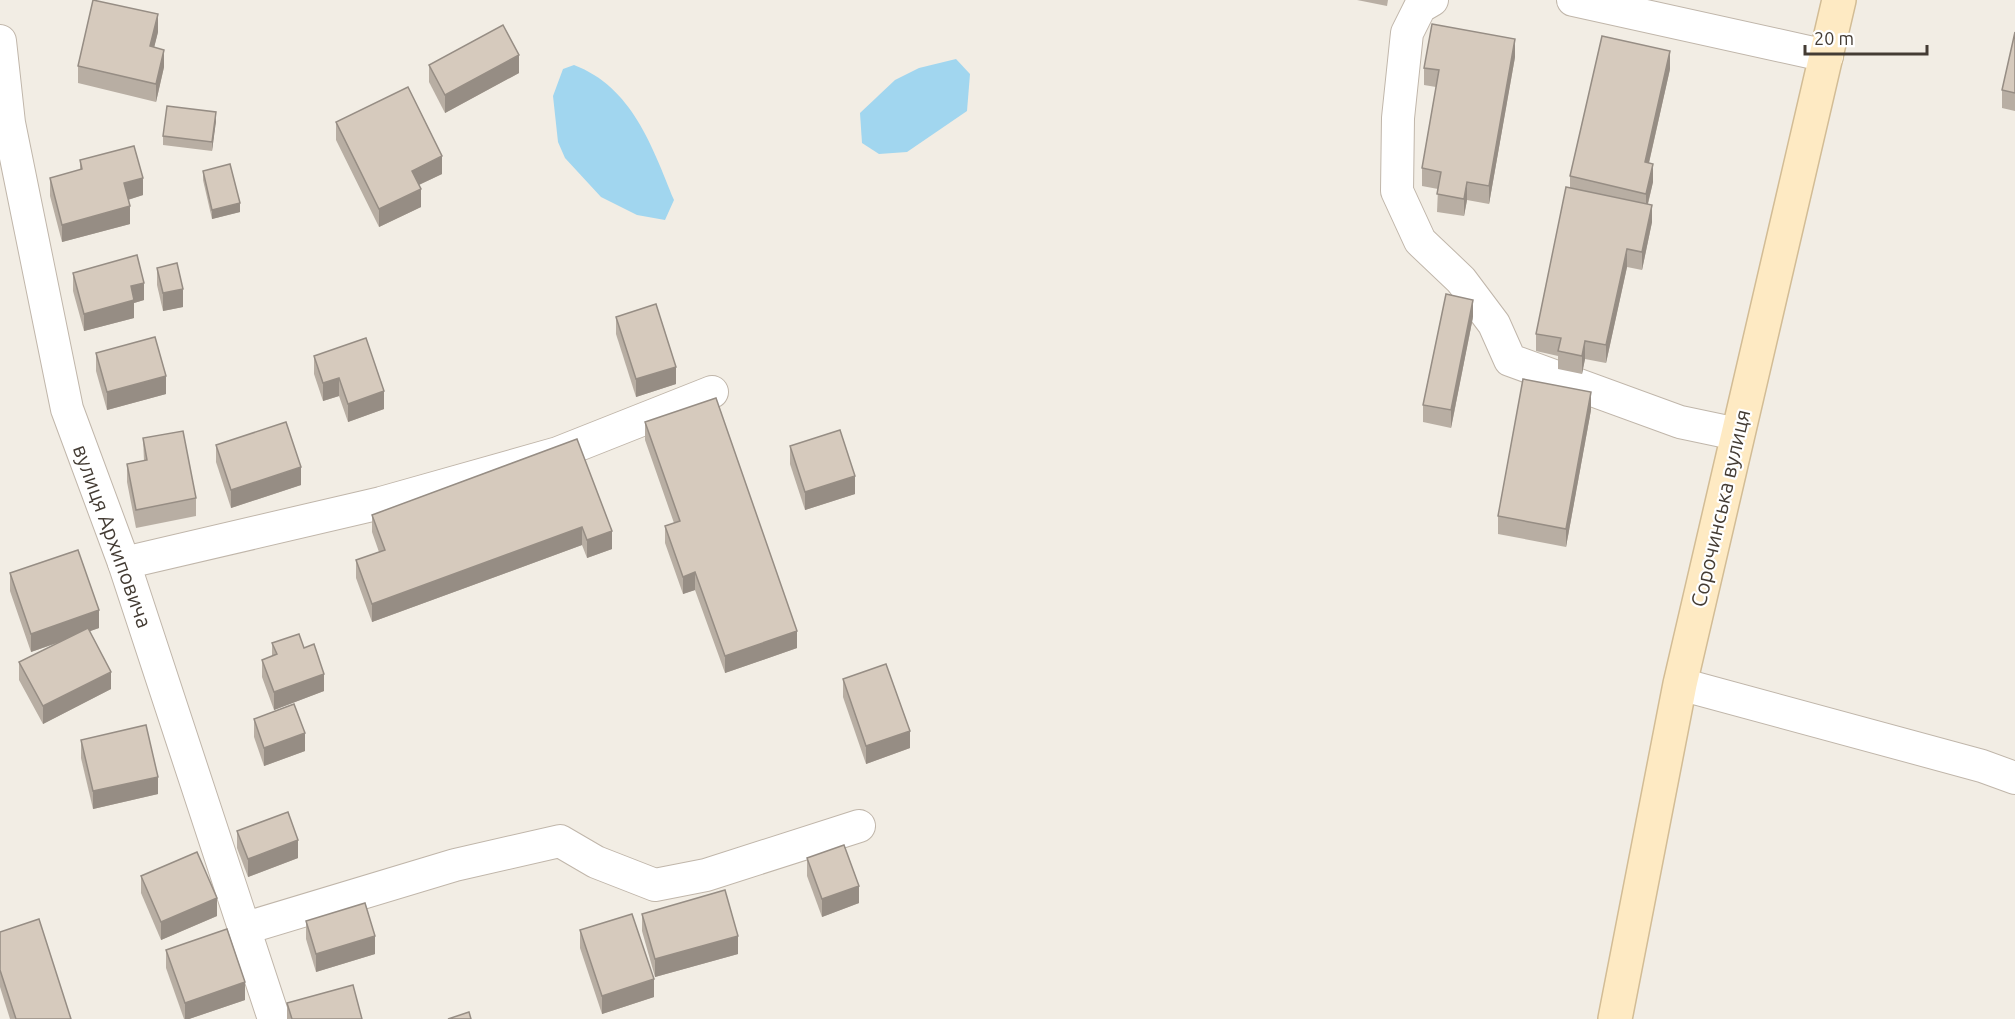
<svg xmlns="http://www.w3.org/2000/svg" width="2015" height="1019" font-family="Ubuntu,sans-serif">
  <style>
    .water { fill: #a1d6ef }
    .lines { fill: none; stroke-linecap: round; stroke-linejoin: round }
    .minor-casing { stroke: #c0b6aa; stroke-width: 34 }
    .secondary-casing { stroke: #d2bc95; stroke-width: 36 }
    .minor { stroke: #fff; stroke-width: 32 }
    .secondary { stroke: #feeac3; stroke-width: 33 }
    .wall { fill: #b8aea3 }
    .shaded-wall { fill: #968d84 }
    .building { fill: #d6cabd; stroke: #968d84; stroke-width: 1.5 }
    .labels { text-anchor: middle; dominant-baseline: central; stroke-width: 4.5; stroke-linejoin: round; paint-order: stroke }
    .street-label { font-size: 21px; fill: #443c34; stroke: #fff }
  </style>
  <rect width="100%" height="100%" fill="#f2ede4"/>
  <g class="water">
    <path d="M 956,59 L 970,74 L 967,111 L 907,152 L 879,154 L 862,143 L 860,113 L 895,80 L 919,68 Z"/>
    <path d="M 574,65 C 632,87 652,146 674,200 L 665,220 L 637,215 L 601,197 L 565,158 L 558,142 L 553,96 L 563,69 Z"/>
  </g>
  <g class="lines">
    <g class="minor-casing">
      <g id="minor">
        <path d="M 1432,0 L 1420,7 L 1407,33 L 1398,118 L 1397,191 L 1420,241 L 1461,280 L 1494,324 L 1510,360 L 1680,422 L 1737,434"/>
        <path d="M 1573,0 L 1827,56"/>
        <path d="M 0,41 L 9,123 L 67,409 L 124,563 L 274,1019"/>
        <path d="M 124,563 L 381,503 L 558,453 L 712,392"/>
        <path d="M 1680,684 L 1982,766 L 2015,778"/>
        <path d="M 246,928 L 455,865 L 560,841 L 596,862 L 655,885 L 706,875 L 859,826"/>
      </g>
    </g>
    <g class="secondary-casing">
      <path id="secondary" d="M 1615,1019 L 1680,684 L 1839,0"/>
    </g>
    <use href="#minor" class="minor"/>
    <use href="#secondary" class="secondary"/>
  </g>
  <g class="wall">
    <path d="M 1357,0 L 1388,0 L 1387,6 Z"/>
    <path d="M 158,32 L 154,47 L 164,67 L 156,102 L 78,83 L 78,66 Z"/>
    <path d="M 2015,32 L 2015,111 L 2002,108 L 2002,90 Z"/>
    <path d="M 1515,57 L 1489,204 L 1467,200 L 1464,216 L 1437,212 L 1438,189 L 1422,186 L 1422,168 L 1436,87 L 1424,85 L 1424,68 Z"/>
    <path d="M 429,65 L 519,73 L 445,113 L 429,82 Z"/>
    <path d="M 1670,69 L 1649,163 L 1653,182 L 1648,204 L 1652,222 L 1642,270 L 1627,267 L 1606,363 L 1585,359 L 1582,374 L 1558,369 L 1558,356 L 1536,351 L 1536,334 L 1570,188 L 1570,176 Z"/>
    <path d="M 216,121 L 212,151 L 163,145 L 163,136 Z"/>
    <path d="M 336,122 L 442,174 L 419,185 L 421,207 L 379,227 L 336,140 Z"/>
    <path d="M 80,160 L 143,195 L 128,200 L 130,224 L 62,242 L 50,196 L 50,178 L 80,170 Z"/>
    <path d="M 203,171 L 240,212 L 212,219 L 203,180 Z"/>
    <path d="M 157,268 L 183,307 L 163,311 L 157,285 Z"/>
    <path d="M 73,273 L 144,300 L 134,303 L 134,318 L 84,331 L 73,291 Z"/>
    <path d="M 616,317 L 676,384 L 636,397 L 616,334 Z"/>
    <path d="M 1473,317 L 1451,428 L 1423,422 L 1423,405 Z"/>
    <path d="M 96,353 L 166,394 L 107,410 L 96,371 Z"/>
    <path d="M 314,356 L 384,409 L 348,422 L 339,396 L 323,401 L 314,374 Z"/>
    <path d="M 1591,410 L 1566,547 L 1498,534 L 1498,516 Z"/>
    <path d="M 645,422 L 797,648 L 725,673 L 695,590 L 683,594 L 665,543 L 665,526 L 674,523 L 645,440 Z"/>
    <path d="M 143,438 L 196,498 L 196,516 L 136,528 L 127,482 L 127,464 L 144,461 Z"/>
    <path d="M 577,439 L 612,549 L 587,558 L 582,545 L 372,622 L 356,578 L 356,560 L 379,552 L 372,532 L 372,515 Z"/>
    <path d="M 216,445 L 301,485 L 231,508 L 216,462 Z"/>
    <path d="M 790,446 L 855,494 L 805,510 L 790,464 Z"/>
    <path d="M 10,573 L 99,628 L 90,631 L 111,689 L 43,724 L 19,680 L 19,662 L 60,642 L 31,652 L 10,591 Z"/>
    <path d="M 272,643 L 304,648 L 324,691 L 274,710 L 262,677 L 262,660 L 272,656 Z"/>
    <path d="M 843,679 L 910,748 L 866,764 L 843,697 Z"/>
    <path d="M 254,719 L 305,751 L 264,766 L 254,737 Z"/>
    <path d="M 81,740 L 158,794 L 93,809 L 81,758 Z"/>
    <path d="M 237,831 L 298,858 L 248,877 L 237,848 Z"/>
    <path d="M 807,858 L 859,903 L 822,917 L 807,876 Z"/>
    <path d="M 141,876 L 217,916 L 161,940 L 141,893 Z"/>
    <path d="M 642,914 L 738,954 L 655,977 L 642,931 Z"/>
    <path d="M 306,921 L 375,954 L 316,972 L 306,939 Z"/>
    <path d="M 580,930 L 654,997 L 602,1014 L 580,948 Z"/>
    <path d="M 0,932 L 71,1019 L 10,1019 L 0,987 Z"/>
    <path d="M 166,950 L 245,1000 L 189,1019 L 184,1019 L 166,968 Z"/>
    <path d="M 287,1003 L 362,1019 L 287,1019 Z"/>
  </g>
  <g class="shaded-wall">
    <path d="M 158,14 L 158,32 L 150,64 L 150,46 Z"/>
    <path d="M 1515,39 L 1515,57 L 1489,204 L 1489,186 Z"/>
    <path d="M 164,50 L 164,67 L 156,102 L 156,84 Z"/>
    <path d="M 1670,51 L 1670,69 L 1645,180 L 1645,162 Z"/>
    <path d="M 519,55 L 519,73 L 445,113 L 445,95 Z"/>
    <path d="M 216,112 L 216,121 L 212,151 L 212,142 Z"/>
    <path d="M 442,156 L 442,174 L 412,188 L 412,171 Z"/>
    <path d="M 1653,164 L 1653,182 L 1646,211 L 1646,194 Z"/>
    <path d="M 143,178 L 143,195 L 124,201 L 124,183 Z"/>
    <path d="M 1467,182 L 1467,200 L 1464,216 L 1464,199 Z"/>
    <path d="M 421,189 L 421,207 L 379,227 L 379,209 Z"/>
    <path d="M 240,203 L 240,212 L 212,219 L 212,210 Z"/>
    <path d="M 1652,205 L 1652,222 L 1642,270 L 1642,252 Z"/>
    <path d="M 130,206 L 130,224 L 62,242 L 62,225 Z"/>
    <path d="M 1627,249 L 1627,267 L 1606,363 L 1606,345 Z"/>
    <path d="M 144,283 L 144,300 L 134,303 L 134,318 L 84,331 L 84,314 L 131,286 Z"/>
    <path d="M 183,289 L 183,307 L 163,311 L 163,293 Z"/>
    <path d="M 1473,300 L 1473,317 L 1451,428 L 1451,410 Z"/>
    <path d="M 1585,341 L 1585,359 L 1582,374 L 1582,356 Z"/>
    <path d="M 676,367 L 676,384 L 636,397 L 636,379 Z"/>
    <path d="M 166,376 L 166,394 L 107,410 L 107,392 Z"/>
    <path d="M 339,378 L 339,396 L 323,401 L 323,383 Z"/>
    <path d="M 384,391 L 384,409 L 348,422 L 348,404 Z"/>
    <path d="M 1591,392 L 1591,410 L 1566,547 L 1566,529 Z"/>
    <path d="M 301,467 L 301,485 L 231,508 L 231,490 Z"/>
    <path d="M 855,476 L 855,494 L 805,510 L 805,492 Z"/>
    <path d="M 582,527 L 582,545 L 372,622 L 372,604 Z"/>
    <path d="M 612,531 L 612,549 L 587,558 L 587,540 Z"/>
    <path d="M 695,572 L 695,590 L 683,594 L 683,577 Z"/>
    <path d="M 99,610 L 99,628 L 31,652 L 31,634 Z"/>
    <path d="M 797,631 L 797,648 L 725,673 L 725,656 Z"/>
    <path d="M 111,672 L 111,689 L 43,724 L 43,706 Z"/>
    <path d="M 324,674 L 324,691 L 274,710 L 274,692 Z"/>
    <path d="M 910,731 L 910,748 L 866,764 L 866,746 Z"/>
    <path d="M 305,733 L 305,751 L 264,766 L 264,748 Z"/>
    <path d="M 158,777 L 158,794 L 93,809 L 93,791 Z"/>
    <path d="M 298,840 L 298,858 L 248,877 L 248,859 Z"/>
    <path d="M 859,886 L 859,903 L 822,917 L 822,899 Z"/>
    <path d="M 217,898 L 217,916 L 161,940 L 161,922 Z"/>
    <path d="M 375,936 L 375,954 L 316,972 L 316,954 Z"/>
    <path d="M 738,936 L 738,954 L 655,977 L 655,959 Z"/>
    <path d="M 654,979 L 654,997 L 602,1014 L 602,996 Z"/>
    <path d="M 245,982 L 245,1000 L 189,1019 L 185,1019 L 185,1003 Z"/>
  </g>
  <g class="building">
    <path d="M 93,0 L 158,14 L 150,46 L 164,50 L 156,84 L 78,66 Z"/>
    <path d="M 1432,24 L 1515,39 L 1489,186 L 1467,182 L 1464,199 L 1437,194 L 1441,172 L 1422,168 L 1439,70 L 1424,68 Z"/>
    <path d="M 503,25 L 519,55 L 445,95 L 429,65 Z"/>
    <path d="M 2015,32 L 2015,93 L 2002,90 Z"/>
    <path d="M 1602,36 L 1670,51 L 1645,162 L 1653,164 L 1646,194 L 1570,176 Z"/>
    <path d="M 408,87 L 442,156 L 412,171 L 421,189 L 379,209 L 336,122 Z"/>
    <path d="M 167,106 L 216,112 L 212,142 L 163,136 Z"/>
    <path d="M 134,146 L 143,178 L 124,183 L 130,206 L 62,225 L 50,178 L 82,169 L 80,160 Z"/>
    <path d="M 230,164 L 240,203 L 212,210 L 203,171 Z"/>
    <path d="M 1566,187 L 1652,205 L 1642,252 L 1627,249 L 1606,345 L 1585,341 L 1582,356 L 1558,351 L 1561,338 L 1536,334 Z"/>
    <path d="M 137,255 L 144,283 L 131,286 L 134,300 L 84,314 L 73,273 Z"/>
    <path d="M 177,263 L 183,289 L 163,293 L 157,268 Z"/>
    <path d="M 1446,294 L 1473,300 L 1451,410 L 1423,405 Z"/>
    <path d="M 656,304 L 676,367 L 636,379 L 616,317 Z"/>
    <path d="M 155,337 L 166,376 L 107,392 L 96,353 Z"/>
    <path d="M 366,338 L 384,391 L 348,404 L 339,378 L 323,383 L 314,356 Z"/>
    <path d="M 1523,379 L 1591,392 L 1566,529 L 1498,516 Z"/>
    <path d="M 716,398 L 797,631 L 725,656 L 695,572 L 683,577 L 665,526 L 680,521 L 645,422 Z"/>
    <path d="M 286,422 L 301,467 L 231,490 L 216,445 Z"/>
    <path d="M 840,430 L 855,476 L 805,492 L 790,446 Z"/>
    <path d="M 183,431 L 196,498 L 136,510 L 127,464 L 147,460 L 143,438 Z"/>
    <path d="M 577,439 L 612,531 L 587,540 L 582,527 L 372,604 L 356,560 L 385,550 L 372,515 Z"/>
    <path d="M 78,550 L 99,610 L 31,634 L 10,573 Z"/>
    <path d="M 88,628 L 111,672 L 43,706 L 19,662 Z"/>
    <path d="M 299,634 L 304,648 L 314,644 L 324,674 L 274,692 L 262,660 L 277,654 L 272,643 Z"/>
    <path d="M 886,664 L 910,731 L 866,746 L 843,679 Z"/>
    <path d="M 294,704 L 305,733 L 264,748 L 254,719 Z"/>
    <path d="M 146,725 L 158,777 L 93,791 L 81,740 Z"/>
    <path d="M 288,812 L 298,840 L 248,859 L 237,831 Z"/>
    <path d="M 844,845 L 859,886 L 822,899 L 807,858 Z"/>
    <path d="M 197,852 L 217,898 L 161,922 L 141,876 Z"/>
    <path d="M 725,890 L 738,936 L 655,959 L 642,914 Z"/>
    <path d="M 365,903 L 375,936 L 316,954 L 306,921 Z"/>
    <path d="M 632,914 L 654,979 L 602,996 L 580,930 Z"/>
    <path d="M 39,919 L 71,1019 L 16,1019 L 0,970 L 0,932 Z"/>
    <path d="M 227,929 L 245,982 L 185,1003 L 166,950 Z"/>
    <path d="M 353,985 L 362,1019 L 292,1019 L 287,1003 Z"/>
    <path d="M 469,1012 L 471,1019 L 448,1019 Z"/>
  </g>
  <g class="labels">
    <g class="street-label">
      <text transform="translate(1720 508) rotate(-77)">Сорочинська вулиця</text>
      <text transform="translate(113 536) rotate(70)">вулиця Архиповича</text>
    </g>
  </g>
  <path d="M1805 45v9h122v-9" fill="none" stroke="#443c34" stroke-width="3"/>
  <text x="1814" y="45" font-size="18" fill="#443c34" stroke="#ffffff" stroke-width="4.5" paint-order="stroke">20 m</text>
</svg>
